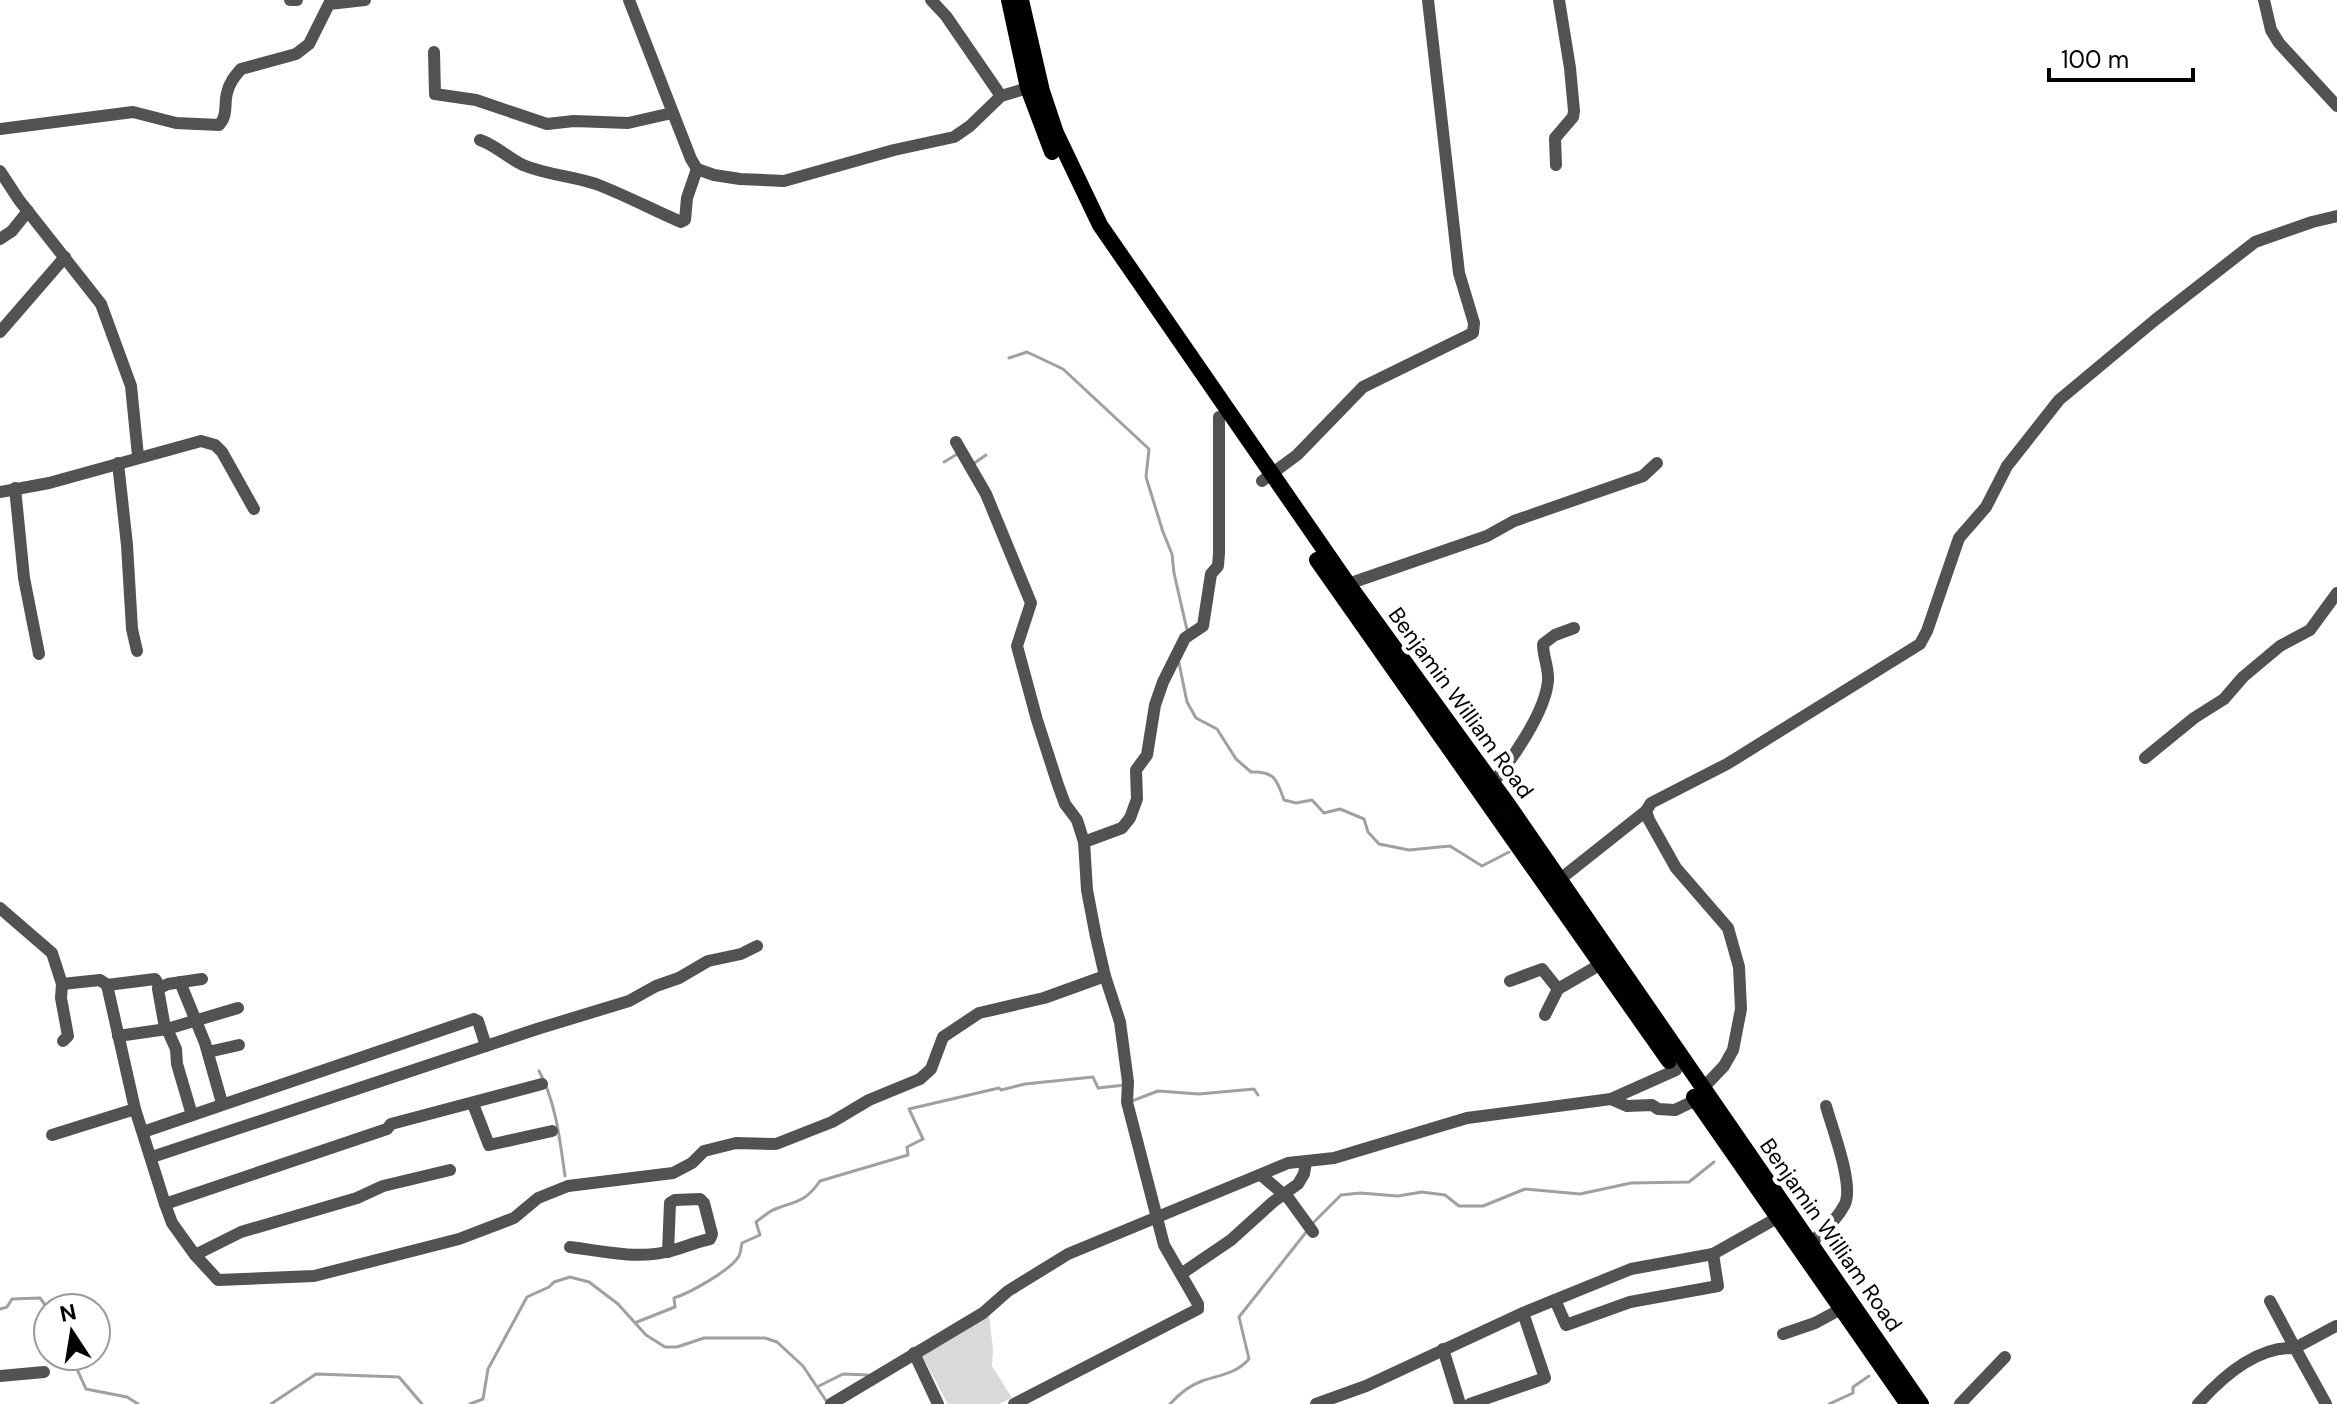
<svg xmlns="http://www.w3.org/2000/svg" width="2337" height="1404" font-family="'DM Sans',sans-serif">
  <style>
    .green { fill: #d9d9d9 }
    .lines { fill: none; stroke-linecap: round; stroke-linejoin: round }
    .stream { stroke: #a0a0a0; stroke-width: 3 }
    .minor { stroke: #525252; stroke-width: 12 }
    .major { stroke: #000; stroke-width: 16 }
    .labels { text-anchor: middle; dominant-baseline: central; stroke-width: 8; stroke-linejoin: round; paint-order: stroke }
    .street-label { font-size: 22px; fill: #000; stroke: #fff }
  </style>
  <rect width="100%" height="100%" fill="#fff"/>
  <path class="green" d="M 989,1314 L 993,1349 L 992,1366 L 1012,1398 L 998,1404 L 948,1404 L 921,1354 Z"/>
  <g class="lines">
    <g class="stream">
      <path d="M 1009,358 L 1027,352 L 1063,369 L 1149,449 L 1146,477 L 1163,532 L 1172,554 L 1174,573 L 1187,630"/>
      <path d="M 944,462 L 959,453"/>
      <path d="M 973,464 L 986,455"/>
      <path d="M 1179,663 L 1187,702 L 1196,718 L 1217,729 L 1236,759 L 1251,772 C 1275,771 1277,780 1284,800 L 1296,803 L 1312,800 L 1324,813 L 1340,809 L 1364,819 L 1368,832 L 1379,844 L 1409,850 L 1450,846 L 1482,866 L 1509,852"/>
      <path d="M 539,1071 C 556,1102 560,1141 565,1176"/>
      <path d="M 1132,1101 L 1158,1091 L 1199,1094 L 1254,1089 L 1258,1095"/>
      <path d="M 1311,1225 L 1341,1195 L 1360,1193 L 1398,1196 L 1422,1192 L 1445,1195 L 1459,1206 L 1483,1206 L 1525,1189 L 1580,1194 L 1631,1183 L 1689,1182 L 1714,1162"/>
      <path d="M 0,1309 L 7,1307 L 12,1299 L 40,1298 L 48,1309"/>
      <path d="M 637,1322 L 675,1307 L 674,1298 C 690,1293 731,1270 739,1256 C 741,1252 741,1247 742,1243 L 760,1235 L 756,1222 C 763,1217 770,1210 778,1208 C 798,1201 807,1200 820,1181 L 908,1155 L 907,1147 L 923,1139 L 909,1109 L 999,1088 L 1001,1090 L 1025,1084 L 1093,1077 L 1098,1088 L 1125,1085"/>
      <path d="M 71,1356 L 86,1389 L 127,1397 L 138,1404"/>
      <path d="M 819,1386 L 843,1374 L 868,1375"/>
      <path d="M 271,1404 L 316,1374 L 399,1377 L 422,1404"/>
      <path d="M 470,1404 L 483,1399 L 488,1369 L 527,1297 L 549,1287 L 554,1282 L 570,1277 L 589,1282 L 618,1304 L 646,1335 L 665,1347 L 677,1347 L 704,1338 L 765,1338 L 777,1342 L 803,1366 L 827,1402"/>
      <path d="M 1170,1404 C 1179,1394 1188,1386 1202,1381 C 1219,1375 1236,1374 1249,1359 L 1239,1317 L 1307,1231"/>
      <path d="M 1829,1404 L 1853,1393 L 1853,1387 L 1869,1376"/>
    </g>
    <g class="minor">
      <path d="M 290,0 L 297,0"/>
      <path d="M 629,0 L 691,159 L 697,169 L 714,175 L 740,179 L 784,181 L 894,150 L 954,137 L 970,126 L 1001,96 L 1028,88"/>
      <path d="M 931,0 L 946,16 L 1001,96"/>
      <path d="M 2264,0 L 2271,30 L 2279,43 L 2337,106"/>
      <path d="M 434,52 L 435,94 L 476,100 L 547,124 L 574,121 L 628,123 L 672,113"/>
      <path d="M 0,129 L 133,112 L 176,123 L 219,125 C 228,116 224,104 227,93 C 229,83 235,76 241,69 L 296,54 L 309,44 L 329,4 L 365,0"/>
      <path d="M 480,140 C 497,146 508,158 523,165 C 547,175 572,176 596,184 C 625,195 653,210 681,222 L 685,220 L 687,198 L 697,169"/>
      <path d="M 1556,165 L 1555,138 L 1573,117 L 1574,111 L 1570,68 L 1559,0"/>
      <path d="M 0,171 L 19,200 L 101,304 L 131,386 L 138,456"/>
      <path d="M 0,239 L 12,231 L 28,211"/>
      <path d="M 0,332 L 65,257"/>
      <path d="M 956,442 L 986,494 L 1031,603 L 1017,646 L 1037,720 L 1058,785 L 1065,804 L 1077,820 L 1084,842 L 1087,890 L 1096,937 L 1105,976 L 1120,1022 L 1128,1082 L 1127,1102 L 1164,1245 L 1198,1304 L 1198,1309 L 1014,1404"/>
      <path d="M 118,463 L 127,545 L 132,629 L 137,651"/>
      <path d="M 1262,481 L 1297,455 L 1363,387 L 1473,333 L 1474,323 L 1459,273 L 1428,0"/>
      <path d="M 15,488 L 24,578 L 39,654"/>
      <path d="M 0,492 L 49,483 L 201,441 L 215,445 L 222,452 L 254,509"/>
      <path d="M 1348,584 L 1487,536 L 1514,521 L 1643,476 L 1657,463"/>
      <path d="M 2145,758 L 2194,718 L 2224,699 L 2243,677 L 2280,646 L 2310,630 L 2337,593"/>
      <path d="M 1492,784 C 1512,759 1545,713 1548,681 C 1549,668 1543,657 1543,644 L 1555,635 L 1574,628"/>
      <path d="M 1084,842 L 1122,828 L 1130,818 L 1137,799 L 1136,770 L 1147,755 L 1155,705 L 1163,682 L 1185,638 L 1203,626 L 1211,574 L 1218,566 L 1219,553 L 1219,417"/>
      <path d="M 1554,884 L 1646,811"/>
      <path d="M 0,908 L 52,953 L 62,984 L 100,980 L 107,985 L 135,1109 L 165,1204 L 172,1223 L 195,1255 L 218,1280 L 314,1276 L 459,1239 L 514,1218 L 538,1198 L 568,1186 L 673,1173 L 692,1163 L 704,1151 L 736,1143 L 776,1144 L 832,1122 L 869,1100 L 920,1079 L 931,1069 L 943,1037 L 979,1013 L 1044,998 L 1105,976"/>
      <path d="M 1510,981 L 1542,969 L 1558,989"/>
      <path d="M 180,982 L 205,1043 L 222,1103"/>
      <path d="M 62,984 L 61,998 L 68,1036 L 63,1041"/>
      <path d="M 107,985 L 155,979 L 160,987"/>
      <path d="M 1545,1015 L 1558,989 L 1601,964"/>
      <path d="M 165,1028 L 158,989 L 168,984 L 202,979"/>
      <path d="M 167,1029 L 238,1008"/>
      <path d="M 118,1036 L 167,1029 L 176,1049 L 177,1064 L 192,1115"/>
      <path d="M 208,1052 L 239,1045"/>
      <path d="M 1702,1089 L 1724,1066 L 1733,1050 L 1741,1009 L 1739,967 L 1728,928 L 1676,868 L 1649,820 L 1646,811 L 1651,803 L 1727,764 L 1920,644 L 1927,631 L 1959,538 L 1986,507 L 2007,466 L 2059,400 L 2155,320 L 2255,242 L 2312,222 L 2337,216"/>
      <path d="M 1611,1099 L 1627,1106 L 1652,1105 L 1658,1109 L 1675,1110 L 1696,1100"/>
      <path d="M 473,1104 L 489,1145 L 552,1131"/>
      <path d="M 143,1132 L 474,1019 L 478,1021 L 486,1046"/>
      <path d="M 52,1135 L 135,1109"/>
      <path d="M 152,1157 L 537,1029 L 629,1001 L 656,986 L 679,978 L 708,961 L 741,954 L 757,946"/>
      <path d="M 1261,1175 L 1289,1199 L 1313,1232"/>
      <path d="M 165,1204 L 387,1129 L 391,1124 L 542,1084"/>
      <path d="M 1812,1242 C 1823,1231 1837,1220 1845,1204 C 1854,1184 1832,1128 1826,1106"/>
      <path d="M 570,1247 C 601,1251 635,1259 666,1252 C 681,1249 695,1242 710,1239 L 712,1234 L 704,1203 L 700,1199 L 675,1200 L 670,1203 L 668,1252"/>
      <path d="M 195,1255 L 241,1232 L 357,1198 L 383,1186 L 450,1170"/>
      <path d="M 1181,1274 L 1231,1240 L 1273,1202 L 1298,1184 L 1304,1174 L 1306,1162"/>
      <path d="M 1555,1300 L 1566,1325 L 1630,1302 L 1718,1286 L 1713,1254"/>
      <path d="M 2270,1301 L 2295,1348 L 2336,1326"/>
      <path d="M 1783,1334 L 1815,1323 L 1841,1309"/>
      <path d="M 1443,1349 L 1460,1404"/>
      <path d="M 914,1353 L 938,1404"/>
      <path d="M 0,1376 L 44,1372"/>
      <path d="M 831,1404 L 983,1313 L 1008,1291 L 1068,1254 L 1288,1163 L 1334,1158 L 1467,1118 L 1611,1099 L 1676,1070"/>
      <path d="M 1316,1404 L 1366,1386 L 1523,1313"/>
      <path d="M 1470,1404 L 1545,1378 L 1523,1313 L 1631,1269 L 1713,1254 L 1777,1218"/>
      <path d="M 1960,1404 L 2005,1357"/>
      <path d="M 2198,1404 C 2222,1377 2257,1346 2295,1348 L 2326,1404"/>
    </g>
    <g class="major">
      <path d="M 1009,0 L 1028,88 L 1052,152"/>
      <path d="M 1021,0 L 1042,91 L 1056,133 L 1100,225 L 1348,584 L 1509,806 L 1921,1404"/>
      <path d="M 1317,560 L 1669,1061"/>
      <path d="M 1694,1097 L 1907,1403"/>
    </g>
  </g>
  <g class="labels">
    <g class="street-label">
      <text transform="translate(1461 703) rotate(54)">Benjamin William Road</text>
      <text transform="translate(1831 1235) rotate(55)">Benjamin William Road</text>
    </g>
  </g>
  <g transform="translate(72 1332) rotate(348)"><circle r="38" fill="#ffffff" stroke="#999999" stroke-width="2"/>
  <path d="M0-6L14 30L0 20L-14 30Z" fill="#000000"/>
  <text y="-12" font-size="22" font-weight="bold" text-anchor="middle" fill="#000000">N</text>
  </g>
  <path d="M2049 68v12h144v-12" fill="none" stroke="#000000" stroke-width="4"/>
  <text x="2061" y="68" font-size="24" fill="#000000" stroke="#ffffff" stroke-width="6" paint-order="stroke">100 m</text>
</svg>
